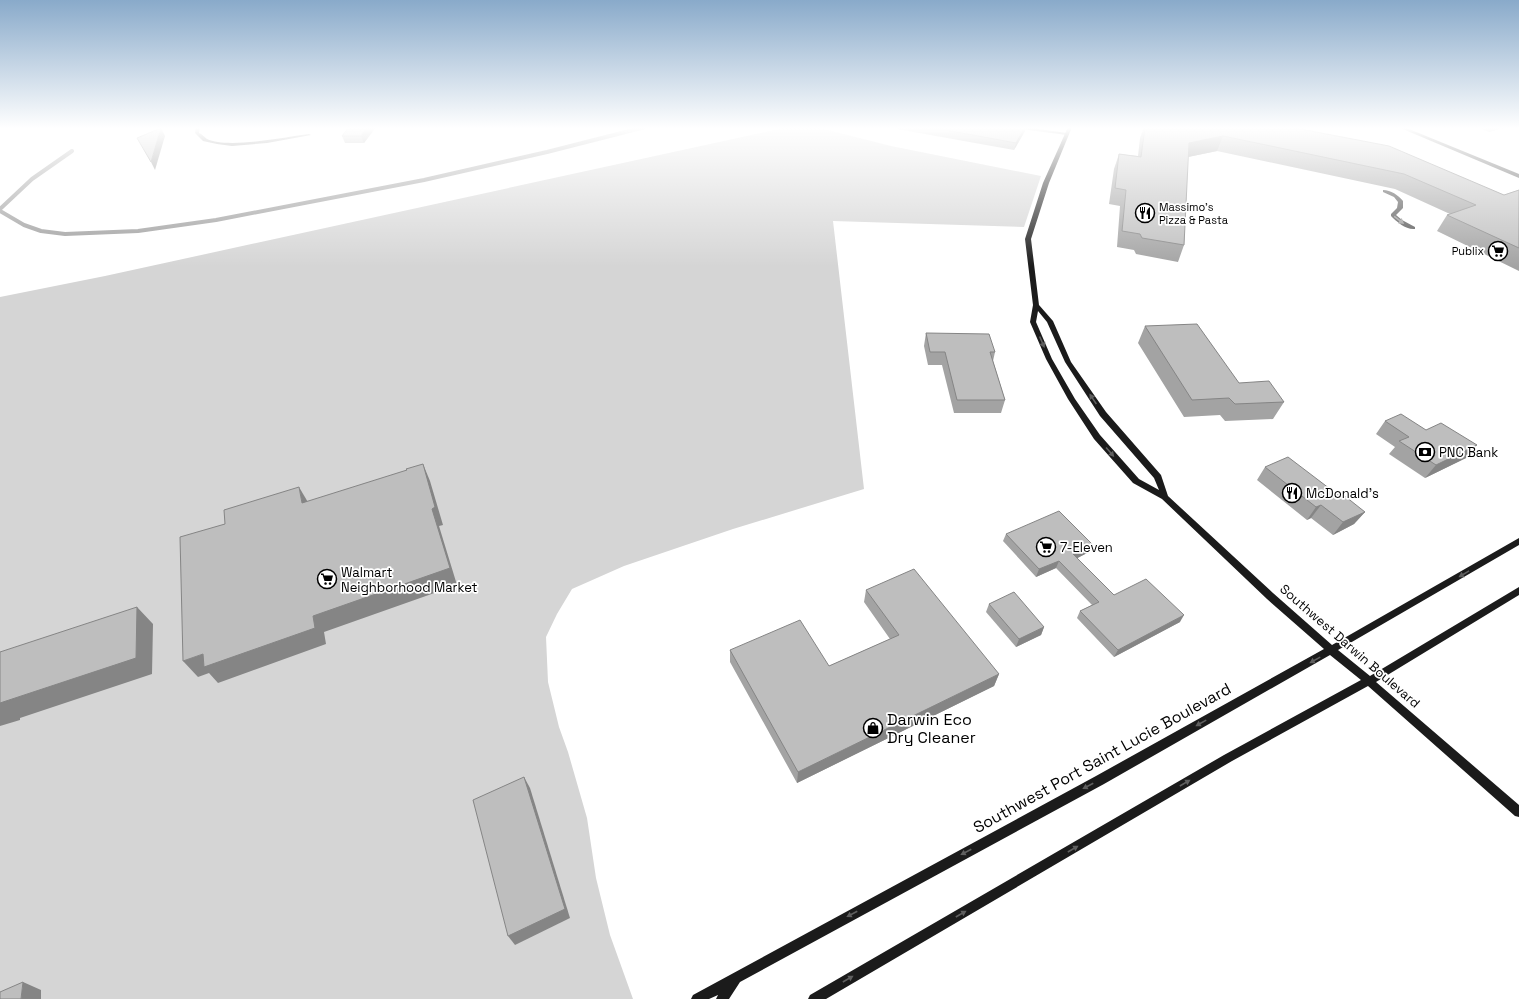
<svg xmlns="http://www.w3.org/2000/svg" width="1519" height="999" font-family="'Space Grotesk',sans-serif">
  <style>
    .green { fill: #d5d5d5 }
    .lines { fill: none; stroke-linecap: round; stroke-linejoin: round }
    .stream { stroke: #9c9c9c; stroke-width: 4 }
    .street { fill: #4e4e4e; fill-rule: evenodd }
    .secondary { fill: #1b1b1b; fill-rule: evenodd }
    .wall { fill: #a3a3a3 }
    .shaded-wall { fill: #858585 }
    .building { fill: #bebebe; stroke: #858585 }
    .oneway { fill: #959595 }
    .oneway2 { fill: #5f5f5f }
    .labels { text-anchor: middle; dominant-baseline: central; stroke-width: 3.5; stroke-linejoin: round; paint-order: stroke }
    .far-poi-label { font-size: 11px; fill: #000; stroke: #fff; text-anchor: start }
    .poi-label { font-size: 13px; fill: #000; stroke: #fff; text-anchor: start }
    .street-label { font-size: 13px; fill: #000; stroke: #fff }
    .near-poi-label { font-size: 16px; fill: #000; stroke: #fff; text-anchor: start }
    .near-street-label { font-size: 16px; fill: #000; stroke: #fff }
  </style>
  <rect width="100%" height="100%" fill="#fff"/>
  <path class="green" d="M 788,127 L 816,127 L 891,146 L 1041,176 L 1024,227 L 833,221 L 864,489 L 733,529 L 624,566 L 572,589 L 557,614 L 546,637 L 548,682 L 559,727 L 568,752 L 587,818 L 596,878 L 610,935 L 633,999 L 0,999 L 0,297 L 105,276 Z"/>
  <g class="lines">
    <g class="stream">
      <path d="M 0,209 L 32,179 L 72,151"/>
      <path d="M 0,211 L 24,225 L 41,231 L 65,234 L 138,231 L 216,220 L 424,180 L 547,152 L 645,127"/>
    </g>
    <g class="street">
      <path d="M 196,127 L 200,127 L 199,133 C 202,134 204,137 207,139 C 228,149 285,137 309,134 L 311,135 L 267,143 L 232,146 L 217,144 L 203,141 L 195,133 Z"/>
      <path d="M 1013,127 L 1024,127 L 1067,133 L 1069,134 L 1067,135 L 1015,128 Z"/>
      <path d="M 1398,127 L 1404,127 L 1519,174 L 1519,178 Z"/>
      <path d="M 1383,190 C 1391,190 1398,195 1403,201 L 1403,208 L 1396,215 L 1402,220 L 1415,227 L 1415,229 C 1406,230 1397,222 1391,216 L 1391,214 L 1397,208 L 1398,202 L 1394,197 L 1383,192 Z"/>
    </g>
    <path class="secondary" d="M 1068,127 L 1072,127 L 1049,183 L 1031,239 L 1039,305 L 1053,321 L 1071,362 L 1106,412 L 1161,475 L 1168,496 L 1273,593 L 1332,645 L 1519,538 L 1519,545 L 1338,650 L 1370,676 L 1519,587 L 1519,595 L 1376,682 L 1519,805 L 1519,817 L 1515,816 L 1368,686 L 1232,761 L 826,999 L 808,999 L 810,995 L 1224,755 L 1361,680 L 1330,655 L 1104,784 L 740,982 L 729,999 L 716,999 L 718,995 L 709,999 L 691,999 L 693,995 L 1096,776 L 1324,649 L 1267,599 L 1162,499 L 1133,483 L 1094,439 L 1068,399 L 1046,359 L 1030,322 L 1033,305 L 1025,239 L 1043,183 ZM 1038,311 L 1047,322 L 1065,362 L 1100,416 L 1154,478 L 1159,490 L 1139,479 L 1100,435 L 1075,399 L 1052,359 L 1036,322 Z"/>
  </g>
  <g class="wall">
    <path d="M 376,127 L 364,143 L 345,143 L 342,136 Z"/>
    <path d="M 897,127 L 1026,127 L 1025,131 L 1014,150 L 897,129 Z"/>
    <path d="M 1144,127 L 1290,127 L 1504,195 L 1519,190 L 1519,271 L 1437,231 L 1447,215 L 1450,214 L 1395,189 L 1217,151 L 1188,157 L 1184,245 L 1178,262 L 1136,254 L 1134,250 L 1117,247 L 1120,206 L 1109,204 L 1114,169 L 1119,154 L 1138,156 L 1140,138 Z"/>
    <path d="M 1476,127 L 1506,127 L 1489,132 Z"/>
    <path d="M 1145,326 L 1239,383 L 1284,402 L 1273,419 L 1225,421 L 1220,415 L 1184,417 L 1138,343 Z"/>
    <path d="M 926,333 L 995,352 L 993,361 L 1005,400 L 1001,413 L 954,413 L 942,365 L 928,365 L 924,346 Z"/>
    <path d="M 1385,421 L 1466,458 L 1425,478 L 1389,454 L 1395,447 L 1376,434 Z"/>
    <path d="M 1265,467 L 1338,495 L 1365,512 L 1354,524 L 1333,535 L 1311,518 L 1307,520 L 1257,480 Z"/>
    <path d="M 1006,534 L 1093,545 L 1089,552 L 1077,558 L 1114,595 L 1180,622 L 1114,657 L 1077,618 L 1080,611 L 1092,605 L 1056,568 L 1036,577 L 1003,541 Z"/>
    <path d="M 866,590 L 999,674 L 994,686 L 797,783 L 730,662 L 730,650 L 829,666 L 890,639 L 864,602 Z"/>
    <path d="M 989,604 L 1044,627 L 1041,635 L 1016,647 L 986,612 Z"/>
  </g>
  <g class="shaded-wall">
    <path d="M 368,127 L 376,127 L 364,143 L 361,136 Z"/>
    <path d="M 1025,127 L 1026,127 L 1025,131 L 1014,150 L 1016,143 Z"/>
    <path d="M 1492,127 L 1506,127 L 1489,132 Z"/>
    <path d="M 161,128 L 165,136 L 155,170 L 151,162 Z"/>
    <path d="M 1223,136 L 1217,151 L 1183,158 L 1189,143 Z"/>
    <path d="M 1477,445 L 1466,458 L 1425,478 L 1436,465 Z"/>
    <path d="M 423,464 L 430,481 L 443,525 L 439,526 L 457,585 L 324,632 L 326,644 L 218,683 L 209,673 L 198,677 L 183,661 L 313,616 L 432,509 Z"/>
    <path d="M 299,487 L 309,504 L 302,503 Z"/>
    <path d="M 1321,505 L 1311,518 L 1307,520 L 1316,507 Z"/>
    <path d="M 1365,512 L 1354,524 L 1333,535 L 1343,522 Z"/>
    <path d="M 1093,545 L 1089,552 L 1070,562 L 1073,554 Z"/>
    <path d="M 1059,561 L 1056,568 L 1036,577 L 1039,569 Z"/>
    <path d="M 137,607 L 153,624 L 152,674 L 20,718 L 20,720 L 0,726 L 0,702 Z"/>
    <path d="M 1184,615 L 1180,622 L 1114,657 L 1118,650 Z"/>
    <path d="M 1044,627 L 1041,635 L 1016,647 L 1019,639 Z"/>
    <path d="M 999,674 L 994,686 L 797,783 L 798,772 Z"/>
    <path d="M 524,777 L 530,788 L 570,918 L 515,945 L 508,936 Z"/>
    <path d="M 23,982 L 41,990 L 41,999 L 21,999 Z"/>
  </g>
  <g class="building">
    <path d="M 349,127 L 368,127 L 361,136 L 342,136 Z"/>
    <path d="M 929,127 L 1025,127 L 1016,143 Z"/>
    <path d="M 1145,127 L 1290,127 L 1389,146 L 1504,195 L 1519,190 L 1519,248 L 1447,215 L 1476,205 L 1404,174 L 1223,136 L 1189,143 L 1184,245 L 1142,238 L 1140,234 L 1122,231 L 1126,190 L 1115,188 L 1119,154 L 1141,157 Z"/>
    <path d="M 161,128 L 151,162 L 137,138 Z"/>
    <path d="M 1197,324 L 1239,383 L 1269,381 L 1284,402 L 1235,404 L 1229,398 L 1192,400 L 1145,326 Z"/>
    <path d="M 926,333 L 989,334 L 995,352 L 990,352 L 1005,400 L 957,400 L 945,352 L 930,352 Z"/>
    <path d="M 1401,414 L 1426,430 L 1441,423 L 1477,445 L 1436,465 L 1399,441 L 1409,437 L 1385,421 Z"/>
    <path d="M 1288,457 L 1338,495 L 1341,493 L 1365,512 L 1343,522 L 1321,505 L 1316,507 L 1265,467 Z"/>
    <path d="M 423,464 L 435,507 L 432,509 L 450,568 L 313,616 L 315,628 L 204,667 L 203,654 L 183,661 L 180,537 L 225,524 L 224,510 L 299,487 L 302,503 L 407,470 L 406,469 Z"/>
    <path d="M 1059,511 L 1093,545 L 1073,554 L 1114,595 L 1146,579 L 1184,615 L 1118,650 L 1080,611 L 1099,602 L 1059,561 L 1039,569 L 1006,534 Z"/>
    <path d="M 914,569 L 999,674 L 798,772 L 730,650 L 800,620 L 829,666 L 899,635 L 866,590 Z"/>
    <path d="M 1014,592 L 1044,627 L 1019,639 L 989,604 Z"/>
    <path d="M 137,607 L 136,658 L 0,703 L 0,652 Z"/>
    <path d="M 524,777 L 565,909 L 508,936 L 473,800 Z"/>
    <path d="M 23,982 L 21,999 L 0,999 L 0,992 Z"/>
  </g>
  <defs><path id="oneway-solid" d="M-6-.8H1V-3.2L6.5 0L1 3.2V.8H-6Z"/></defs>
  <use class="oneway" href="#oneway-solid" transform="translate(1399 220) rotate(37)"/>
  <g class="oneway2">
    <use href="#oneway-solid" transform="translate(1042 342) rotate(67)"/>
    <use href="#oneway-solid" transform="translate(1093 399) rotate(-124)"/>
    <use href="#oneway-solid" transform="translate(1110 452) rotate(49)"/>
    <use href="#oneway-solid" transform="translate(1464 574) rotate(149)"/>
    <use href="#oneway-solid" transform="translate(1315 660) rotate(151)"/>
    <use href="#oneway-solid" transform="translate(1201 723) rotate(151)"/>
    <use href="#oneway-solid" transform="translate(1185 783) rotate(-30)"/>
    <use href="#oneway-solid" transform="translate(1088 786) rotate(152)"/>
    <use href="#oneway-solid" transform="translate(1073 849) rotate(-30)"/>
    <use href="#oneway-solid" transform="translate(966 852) rotate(152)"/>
    <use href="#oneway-solid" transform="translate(852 914) rotate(152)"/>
    <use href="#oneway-solid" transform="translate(961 914) rotate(-30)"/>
    <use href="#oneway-solid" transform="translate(848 979) rotate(-30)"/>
  </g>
  <linearGradient id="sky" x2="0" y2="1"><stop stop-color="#89aaca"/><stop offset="0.48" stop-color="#fff"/><stop offset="1" stop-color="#fff" stop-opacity="0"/></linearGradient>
  <rect width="1519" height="267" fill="url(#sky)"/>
  <defs>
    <g id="restaurant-ring" transform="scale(1)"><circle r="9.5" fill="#fff" stroke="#000" stroke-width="1.5"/><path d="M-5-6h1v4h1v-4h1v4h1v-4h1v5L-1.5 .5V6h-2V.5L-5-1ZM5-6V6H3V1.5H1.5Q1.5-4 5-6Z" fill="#000"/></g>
    <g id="supermarket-ring" transform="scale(1)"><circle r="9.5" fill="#fff" stroke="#000" stroke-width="1.5"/><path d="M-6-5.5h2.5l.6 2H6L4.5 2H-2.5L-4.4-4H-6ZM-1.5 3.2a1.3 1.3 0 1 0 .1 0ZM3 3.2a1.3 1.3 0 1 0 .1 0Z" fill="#000"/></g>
    <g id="bank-ring" transform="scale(1)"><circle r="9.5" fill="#fff" stroke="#000" stroke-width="1.5"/><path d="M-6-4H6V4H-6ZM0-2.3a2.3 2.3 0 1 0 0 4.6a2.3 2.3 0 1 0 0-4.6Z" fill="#000"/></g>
    <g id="shop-ring" transform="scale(1)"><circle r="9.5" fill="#fff" stroke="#000" stroke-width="1.5"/><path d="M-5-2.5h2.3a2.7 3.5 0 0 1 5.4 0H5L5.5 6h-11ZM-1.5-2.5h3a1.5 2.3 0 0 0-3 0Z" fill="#000"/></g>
  </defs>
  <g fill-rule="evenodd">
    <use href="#restaurant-ring" x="1145" y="213"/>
    <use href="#supermarket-ring" x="1498" y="251"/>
    <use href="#bank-ring" x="1425" y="452"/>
    <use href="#restaurant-ring" x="1292" y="493"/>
    <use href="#supermarket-ring" x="1046" y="547"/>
    <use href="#supermarket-ring" x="327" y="579"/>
    <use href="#shop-ring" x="873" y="728"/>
  </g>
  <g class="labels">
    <g class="far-poi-label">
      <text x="1159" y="207">Massimo's<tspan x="1159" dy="13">Pizza &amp; Pasta</tspan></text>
      <text x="1484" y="251" text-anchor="end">Publix</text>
    </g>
    <g class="poi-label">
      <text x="1439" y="452">PNC Bank</text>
      <text x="1306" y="493">McDonald's</text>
      <text x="1060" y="547">7-Eleven</text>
      <text x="341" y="572">Walmart<tspan x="341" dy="15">Neighborhood Market</tspan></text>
    </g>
    <g class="street-label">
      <text transform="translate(1350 646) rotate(41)">Southwest Darwin Boulevard</text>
    </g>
    <g class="near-poi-label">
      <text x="887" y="719">Darwin Eco<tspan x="887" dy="18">Dry Cleaner</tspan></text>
    </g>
    <g class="near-street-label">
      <text transform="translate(1102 758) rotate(-29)">Southwest Port Saint Lucie Boulevard</text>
    </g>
  </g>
</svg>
